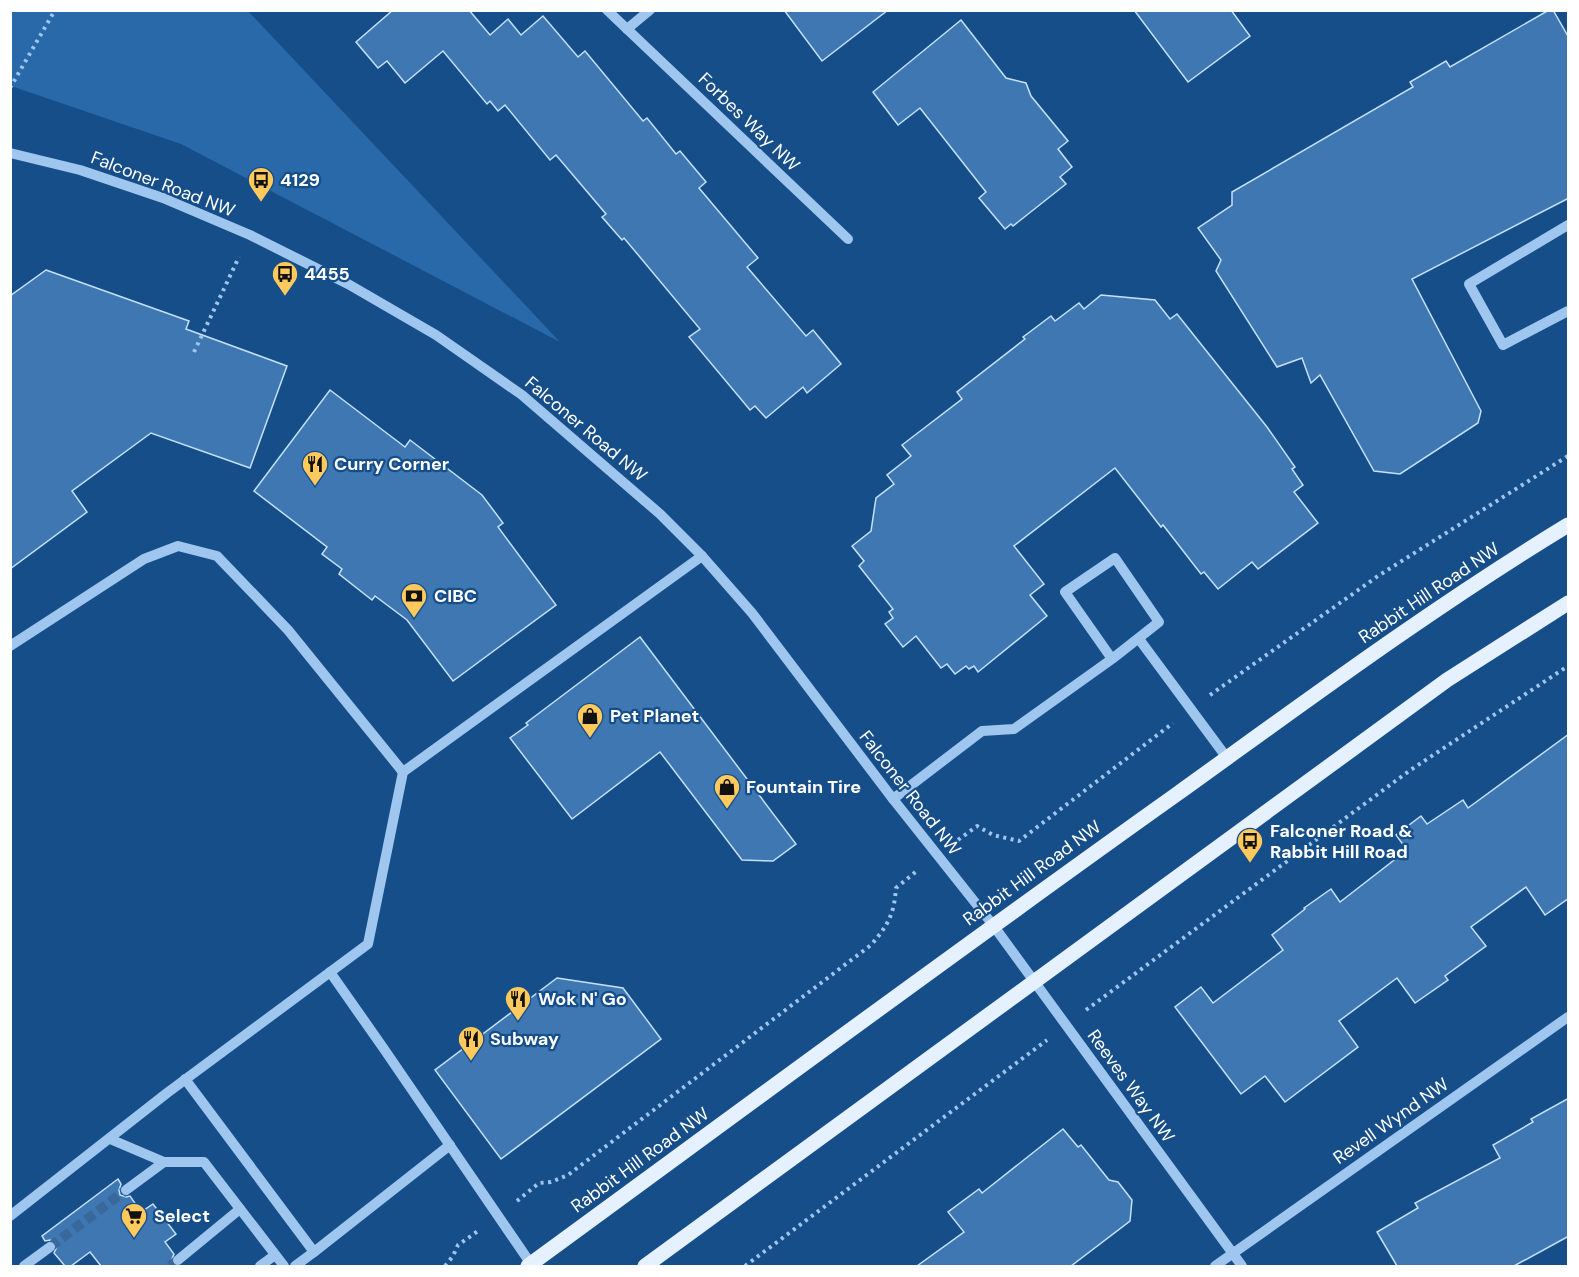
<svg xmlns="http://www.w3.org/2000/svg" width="1579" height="1277" font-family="'DM Sans',sans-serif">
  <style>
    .green { fill: #2968a9 }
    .building { fill: #3f77b3; stroke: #c5e0fb; stroke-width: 1.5 }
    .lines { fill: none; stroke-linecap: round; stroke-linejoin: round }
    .minor-tunnel { stroke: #39699c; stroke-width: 10; stroke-dasharray: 10 5; stroke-linecap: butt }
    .path { stroke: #9fc6ef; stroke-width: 4; stroke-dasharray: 3 4.5; stroke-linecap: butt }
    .minor { stroke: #9fc6ef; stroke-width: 10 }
    .major { stroke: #e6f1ff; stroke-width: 15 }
    .labels { text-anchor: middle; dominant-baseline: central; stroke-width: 4.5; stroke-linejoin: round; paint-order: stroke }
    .street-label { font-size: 18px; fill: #fff; stroke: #164e8a }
    .poi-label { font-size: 18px; font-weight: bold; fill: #fff; stroke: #164e8a; text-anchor: start }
  </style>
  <rect width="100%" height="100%" fill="#164e8a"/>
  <path class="green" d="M 11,10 L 248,11 L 560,342 L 181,144 L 11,86 Z"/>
  <g class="building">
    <path d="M 393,10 L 469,10 L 490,35 L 508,19 L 521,35 L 543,16 L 578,57 L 585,51 L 643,121 L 647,118 L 676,154 L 680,151 L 706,182 L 699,188 L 758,258 L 747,267 L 806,336 L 813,330 L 841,364 L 807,393 L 803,387 L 766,418 L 755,406 L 750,410 L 689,337 L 700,329 L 624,238 L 622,240 L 602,217 L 606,214 L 556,155 L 550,160 L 505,105 L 498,111 L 490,101 L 487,104 L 443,51 L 405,83 L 387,61 L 378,68 L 356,42 Z"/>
    <path d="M 784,10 L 888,10 L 822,61 Z"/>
    <path d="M 1134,10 L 1231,10 L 1250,36 L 1188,82 Z"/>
    <path d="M 1549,10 L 1553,10 L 1569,38 L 1569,198 L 1412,279 L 1481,411 L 1478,423 L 1400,474 L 1374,471 L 1320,375 L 1311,383 L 1302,358 L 1277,367 L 1216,271 L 1221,260 L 1198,228 L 1232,205 L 1232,192 L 1413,87 L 1410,82 L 1446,61 L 1450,67 Z"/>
    <path d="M 961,20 L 1006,78 L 1026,83 L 1031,96 L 1068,141 L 1058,149 L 1072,167 L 1060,177 L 1066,184 L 1013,226 L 1011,224 L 1005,229 L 979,198 L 986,192 L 920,108 L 898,125 L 873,92 Z"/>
    <path d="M 46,270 L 189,321 L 186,329 L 287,366 L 250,468 L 151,433 L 72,491 L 87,512 L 10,569 L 10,296 Z"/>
    <path d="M 1101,295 L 1155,300 L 1170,319 L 1177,314 L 1267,427 L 1295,467 L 1292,469 L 1303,485 L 1294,492 L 1318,523 L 1258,569 L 1252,562 L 1218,589 L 1204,572 L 1201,574 L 1163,525 L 1161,527 L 1115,468 L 1014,546 L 1044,584 L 1030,595 L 1047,616 L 978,672 L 974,666 L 969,669 L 966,666 L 955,674 L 947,664 L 941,668 L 916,636 L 903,647 L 885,624 L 893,618 L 889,612 L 893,609 L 859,566 L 864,561 L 852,546 L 871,531 L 876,498 L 894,484 L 887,475 L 911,456 L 902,445 L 962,399 L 957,392 L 1025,339 L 1023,337 L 1051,316 L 1055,321 L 1079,303 L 1084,309 Z"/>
    <path d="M 330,390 L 405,447 L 410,440 L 482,495 L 503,523 L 498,527 L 556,605 L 453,681 L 407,620 L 375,596 L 372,600 L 339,574 L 342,569 L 322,554 L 327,547 L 254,491 Z"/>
    <path d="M 640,637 L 796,844 L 773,861 L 742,860 L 660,752 L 572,819 L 510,738 L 528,725 L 526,723 Z"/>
    <path d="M 1569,734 L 1569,898 L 1545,915 L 1526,887 L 1471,927 L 1486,946 L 1445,976 L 1448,980 L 1415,1003 L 1397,978 L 1339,1021 L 1358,1047 L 1285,1102 L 1265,1076 L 1241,1094 L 1175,1007 L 1201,987 L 1213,1003 L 1283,950 L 1272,935 L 1305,909 L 1304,908 L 1331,889 L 1340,902 L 1407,850 L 1396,835 L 1421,816 L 1427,824 L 1463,800 L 1468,808 Z"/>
    <path d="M 557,978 L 623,988 L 661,1039 L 501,1159 L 435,1070 Z"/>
    <path d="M 1569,1098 L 1569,1236 L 1514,1266 L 1397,1266 L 1377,1232 L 1418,1208 L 1415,1203 L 1500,1158 L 1493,1145 L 1533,1122 L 1531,1119 Z"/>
    <path d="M 1063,1129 L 1078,1147 L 1081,1145 L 1109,1180 L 1118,1182 L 1132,1200 L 1130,1221 L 1071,1266 L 917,1266 L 964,1232 L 948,1212 L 979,1189 L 982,1193 Z"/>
    <path d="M 118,1179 L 121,1184 L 119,1190 L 120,1195 L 126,1197 L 130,1196 L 141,1212 L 153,1204 L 176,1234 L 165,1242 L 174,1254 L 171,1261 L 175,1266 L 101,1266 L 90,1252 L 71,1266 L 65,1266 L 54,1253 L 57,1247 L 56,1242 L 50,1240 L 45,1241 L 42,1236 Z"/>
  </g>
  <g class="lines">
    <g class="minor-tunnel">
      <path d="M 50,1247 L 126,1190"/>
      <path d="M 170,1266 L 178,1260"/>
    </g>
    <g class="path">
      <path d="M 10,88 L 55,10"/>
      <path d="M 194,352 L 239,257"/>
      <path d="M 1210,695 L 1378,576 L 1568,456"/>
      <path d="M 958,840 L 977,826 L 993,835 L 1019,841 L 1173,723"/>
      <path d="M 1086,1010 L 1409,771 L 1568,666"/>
      <path d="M 517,1201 L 539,1183 L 551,1182 L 568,1175 L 871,945 C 888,925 894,915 896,888 L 918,870"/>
      <path d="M 445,1266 L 453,1256 L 458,1245 L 478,1231"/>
      <path d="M 745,1266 L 1047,1040"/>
    </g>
    <g class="minor">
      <path d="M 607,10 L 848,239"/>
      <path d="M 627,29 L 650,10"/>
      <path d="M 10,153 L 80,170 L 163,198 L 250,235 L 348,284 L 436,335 L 522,395 L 660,514 L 702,556 L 752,613 L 893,799 L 993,925 L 1242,1266"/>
      <path d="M 1568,225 L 1469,284 L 1503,345 L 1568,311"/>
      <path d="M 1139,639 L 1227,758"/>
      <path d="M 10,646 L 144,559 L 178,546 L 217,556 L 288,630 L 403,772 L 702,556"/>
      <path d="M 893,799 L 982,731 L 1014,729 L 1112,659 L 1159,622 L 1115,558 L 1065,592 L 1112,659"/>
      <path d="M 330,972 L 384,1049 L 531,1264"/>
      <path d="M 185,1079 L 314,1252 L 450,1145"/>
      <path d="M 110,1139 L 164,1162 L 204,1162 L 284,1266"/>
      <path d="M 126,1190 L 164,1162"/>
      <path d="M 10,1216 L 167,1093 L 368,944 L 403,772"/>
      <path d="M 178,1260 L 240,1209"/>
      <path d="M 24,1266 L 50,1247"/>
      <path d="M 260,1266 L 275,1255"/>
      <path d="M 295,1266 L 314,1252"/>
      <path d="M 1215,1266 L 1568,1017"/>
    </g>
    <g class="major">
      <path d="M 528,1266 C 744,1108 959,949 1177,794 C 1305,702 1433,607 1568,525"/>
      <path d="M 645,1266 L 1447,680 L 1568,603"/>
    </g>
  </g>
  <defs>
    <g id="bus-pin" transform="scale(1.35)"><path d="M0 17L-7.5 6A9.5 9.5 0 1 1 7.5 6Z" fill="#ffc95c" stroke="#164e8a"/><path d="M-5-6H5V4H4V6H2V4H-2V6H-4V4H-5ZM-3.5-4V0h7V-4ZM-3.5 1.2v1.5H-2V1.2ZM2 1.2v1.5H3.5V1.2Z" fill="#111"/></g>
    <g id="restaurant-pin" transform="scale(1.35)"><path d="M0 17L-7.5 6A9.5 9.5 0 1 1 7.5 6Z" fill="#ffc95c" stroke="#164e8a"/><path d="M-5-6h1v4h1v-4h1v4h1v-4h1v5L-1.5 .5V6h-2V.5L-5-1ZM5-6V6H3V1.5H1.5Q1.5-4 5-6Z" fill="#111"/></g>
    <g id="bank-pin" transform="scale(1.35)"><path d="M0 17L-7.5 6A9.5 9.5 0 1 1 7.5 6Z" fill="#ffc95c" stroke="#164e8a"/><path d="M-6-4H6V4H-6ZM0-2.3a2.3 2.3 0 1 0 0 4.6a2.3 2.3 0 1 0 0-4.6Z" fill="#111"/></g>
    <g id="shop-pin" transform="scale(1.35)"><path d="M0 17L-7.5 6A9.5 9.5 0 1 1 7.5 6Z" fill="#ffc95c" stroke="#164e8a"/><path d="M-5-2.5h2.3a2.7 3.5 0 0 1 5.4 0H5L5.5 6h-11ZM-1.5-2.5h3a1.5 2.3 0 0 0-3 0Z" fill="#111"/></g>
    <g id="supermarket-pin" transform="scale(1.35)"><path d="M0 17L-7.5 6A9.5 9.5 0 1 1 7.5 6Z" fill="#ffc95c" stroke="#164e8a"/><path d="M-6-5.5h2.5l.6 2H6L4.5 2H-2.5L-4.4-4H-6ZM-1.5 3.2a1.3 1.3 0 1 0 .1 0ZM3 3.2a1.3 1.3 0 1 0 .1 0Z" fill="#111"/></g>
  </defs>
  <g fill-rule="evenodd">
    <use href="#bus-pin" x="261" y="180"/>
    <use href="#bus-pin" x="285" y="274"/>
    <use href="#restaurant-pin" x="315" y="464"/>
    <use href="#bank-pin" x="414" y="596"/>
    <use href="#shop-pin" x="590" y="716"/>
    <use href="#shop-pin" x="727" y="787"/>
    <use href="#bus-pin" x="1250" y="841"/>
    <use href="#restaurant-pin" x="518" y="999"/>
    <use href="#restaurant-pin" x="471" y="1039"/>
    <use href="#supermarket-pin" x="134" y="1216"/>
  </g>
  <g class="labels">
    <g class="street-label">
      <text transform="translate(749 122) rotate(44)">Forbes Way NW</text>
      <text transform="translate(163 184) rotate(21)">Falconer Road NW</text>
      <text transform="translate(586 429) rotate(40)">Falconer Road NW</text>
      <text transform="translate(1429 593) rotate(-34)">Rabbit Hill Road NW</text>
      <text transform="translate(910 793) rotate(52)">Falconer Road NW</text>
      <text transform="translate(1032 873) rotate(-36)">Rabbit Hill Road NW</text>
      <text transform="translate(1131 1086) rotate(54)">Reeves Way NW</text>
      <text transform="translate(1391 1121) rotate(-35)">Revell Wynd NW</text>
      <text transform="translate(640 1160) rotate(-36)">Rabbit Hill Road NW</text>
    </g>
    <g class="poi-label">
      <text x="280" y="180">4129</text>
      <text x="304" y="274">4455</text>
      <text x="334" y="464">Curry Corner</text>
      <text x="434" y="596">CIBC</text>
      <text x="610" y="716">Pet Planet</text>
      <text x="746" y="787">Fountain Tire</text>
      <text x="1270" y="831">Falconer Road &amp;<tspan x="1270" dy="21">Rabbit Hill Road</tspan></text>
      <text x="538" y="999">Wok N' Go</text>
      <text x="490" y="1039">Subway</text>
      <text x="154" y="1216">Select</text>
    </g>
  </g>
  <rect width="1579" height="1277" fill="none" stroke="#ffffff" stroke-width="24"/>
</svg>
